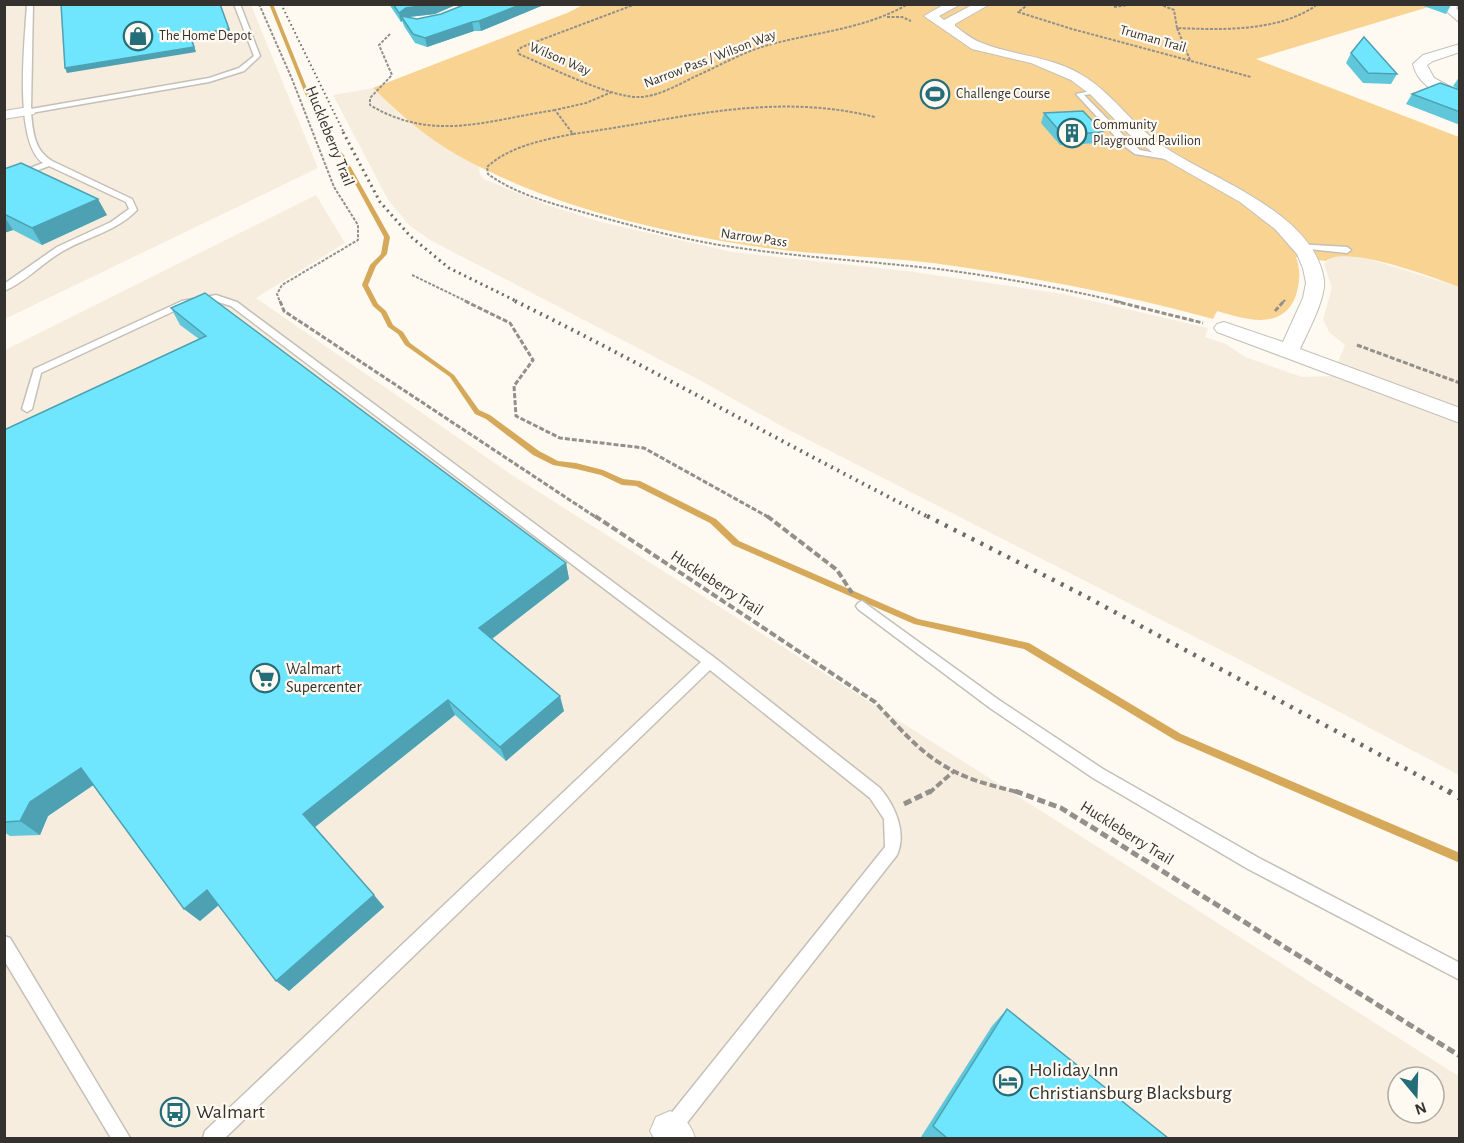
<svg xmlns="http://www.w3.org/2000/svg" width="1464" height="1143" font-family="'Alegreya Sans',sans-serif">
  <style>
    .built { fill: #f6edde; fill-rule: evenodd }
    .green { fill: #f9d392 }
    .lines { fill: none; stroke-linecap: round; stroke-linejoin: round }
    .stream { fill: #d5a959; fill-rule: evenodd }
    .lane-casing { stroke: #c4c0b8; stroke-width: 3 }
    .street-casing { stroke: #c4c0b8; stroke-width: 2 }
    .path-far3 { stroke: #93908b; stroke-width: 2; stroke-dasharray: 3 1.5; stroke-linecap: butt }
    .path-far2 { stroke: #93908b; stroke-width: 3; stroke-dasharray: 5 2; stroke-linecap: butt }
    .path-far1 { stroke: #93908b; stroke-width: 4; stroke-dasharray: 7 3; stroke-linecap: butt }
    .path { stroke: #93908b; stroke-width: 5; stroke-dasharray: 8 4; stroke-linecap: butt }
    .lane { fill: #fff; fill-rule: evenodd }
    .street { fill: #fff; fill-rule: evenodd }
    .rail-far4 { stroke: #6d6b66; stroke-width: 2; stroke-dasharray: 1.5 3; stroke-linecap: butt }
    .rail-far3 { stroke: #6d6b66; stroke-width: 3; stroke-dasharray: 2 4; stroke-linecap: butt }
    .rail-far2 { stroke: #6d6b66; stroke-width: 4; stroke-dasharray: 2 5; stroke-linecap: butt }
    .rail-far1 { stroke: #6d6b66; stroke-width: 4.5; stroke-dasharray: 3 7; stroke-linecap: butt }
    .rail { stroke: #6d6b66; stroke-width: 6; stroke-dasharray: 4 8; stroke-linecap: butt }
    .wall { fill: #60c6da }
    .shaded-wall { fill: #4ea1b2 }
    .building { fill: #70e6fe; stroke: #4ea1b2; stroke-width: 1.5 }
    .labels { text-anchor: middle; dominant-baseline: central; stroke-width: 4.5; stroke-linejoin: round; paint-order: stroke }
    .far-poi-label { font-size: 14px; fill: #34322f; stroke: #fefaf2; text-anchor: start }
    .far-street-label { font-size: 14px; fill: #34322f; stroke: #fefaf2 }
    .street-label { font-size: 16px; fill: #34322f; stroke: #fefaf2 }
    .poi-label { font-size: 16px; fill: #34322f; stroke: #fefaf2; text-anchor: start }
    .near-poi-label { font-size: 20px; fill: #34322f; stroke: #fefaf2; text-anchor: start }
  </style>
  <rect width="100%" height="100%" fill="#fefaf2"/>
  <g class="built">
    <path d="M 5,5 L 251,5 L 318,168 L 5,319 Z"/>
    <path d="M 373,88 L 400,115 L 433,139 L 479,166 L 480,175 L 484,179 L 544,204 L 601,222 L 732,252 L 907,271 L 1063,294 L 1208,328 L 1205,337 L 1226,344 L 1245,357 L 1302,377 L 1332,376 L 1345,345 L 1329,332 L 1323,319 L 1332,288 L 1324,264 L 1331,257 L 1349,255 L 1372,260 L 1459,287 L 1459,775 L 1248,664 L 785,428 L 703,382 L 430,240 L 410,226 L 388,200 L 333,95 Z"/>
    <path d="M 316,195 L 345,243 L 256,298 L 509,473 L 1460,1077 L 1459,1138 L 5,1138 L 5,350 ZM 1398,1077 L 1434,1077 L 1434,1113 L 1398,1113 Z"/>
  </g>
  <path class="green" d="M 583,5 L 1435,5 L 1256,59 L 1459,137 L 1459,287 C 1434,278 1347,244 1326,261 L 1296,257 C 1301,271 1300,283 1295,298 C 1281,331 1244,319 1217,311 L 1213,319 C 1121,294 1028,276 933,263 C 873,256 812,255 752,246 C 657,231 556,207 470,162 C 433,143 402,117 373,88 L 567,13 Z"/>
  <g class="lines">
    <path class="stream" d="M 269,4 L 273,4 L 310,96 L 323,115 L 334,146 L 344,155 L 390,237 L 387,254 L 376,266 L 368,285 L 378,304 L 386,311 L 393,325 L 403,332 L 410,343 L 454,375 L 479,410 L 490,415 L 539,451 L 558,461 L 576,463 L 603,470 L 623,479 L 640,481 L 716,519 L 739,541 L 918,619 L 1029,643 L 1181,734 L 1460,853 L 1460,863 L 1175,740 L 1024,649 L 914,624 L 733,545 L 710,523 L 636,486 L 622,485 L 601,475 L 576,469 L 553,465 L 533,455 L 486,419 L 475,414 L 450,377 L 405,345 L 398,334 L 388,327 L 381,313 L 373,306 L 362,285 L 370,265 L 381,254 L 384,237 L 340,156 L 330,146 L 320,119 L 306,96 Z"/>
    <g class="lane-casing">
      <g id="lane">
        <path d="M 27,4 L 33,4 L 31,109 L 209,78 L 239,68 L 254,56 L 234,4 L 240,4 L 260,56 L 244,71 L 209,82 L 31,113 C 33,132 34,150 52,161 L 132,199 L 137,210 C 117,231 87,237 63,251 C 43,262 26,282 4,291 L 4,284 L 57,247 L 111,222 L 129,209 L 126,202 L 49,166 L 4,183 L 4,178 L 43,163 C 13,142 25,40 27,4 Z"/>
        <path d="M 1096,90 L 1099,92 L 1098,93 L 1084,95 L 1129,141 L 1140,150 L 1172,156 L 1172,160 L 1135,154 L 1123,145 L 1076,94 Z"/>
        <path d="M 1296,244 L 1347,247 L 1351,250 L 1347,253 L 1299,248 L 1295,246 Z"/>
        <path d="M 216,295 L 237,302 L 715,658 L 880,788 C 895,806 907,832 897,855 L 675,1138 L 655,1138 L 657,1131 L 885,847 L 884,819 L 870,798 L 710,670 L 225,1138 L 203,1138 L 205,1131 L 701,662 L 231,306 L 215,301 L 187,305 L 41,373 L 32,409 L 27,412 L 22,409 L 34,369 L 182,301 Z"/>
        <path d="M 862,601 L 999,700 L 1103,769 L 1259,858 L 1460,963 L 1460,980 L 1248,869 L 1093,778 L 990,708 L 858,609 L 856,606 L 858,603 Z"/>
        <path d="M 4,936 L 10,938 L 130,1138 L 111,1138 L 4,960 Z"/>
      </g>
    </g>
    <g class="street-casing">
      <g id="street">
        <path d="M 945,4 L 961,4 L 939,16 L 944,20 L 974,4 L 990,4 L 955,24 L 955,26 C 963,32 973,40 982,43 C 1014,56 1051,56 1082,75 C 1112,93 1132,124 1160,144 C 1209,179 1314,211 1324,280 C 1326,299 1308,331 1300,349 L 1460,408 L 1460,423 L 1217,332 L 1214,328 L 1217,324 L 1224,322 L 1283,342 L 1303,298 L 1306,283 L 1303,268 L 1297,254 L 1275,229 L 1240,202 L 1152,152 L 1129,134 L 1091,95 L 1071,80 L 1031,63 L 972,49 L 924,16 Z"/>
        <path d="M 1447,4 L 1459,4 L 1456,8 L 1460,12 L 1460,23 L 1444,9 Z"/>
        <path d="M 1460,44 L 1460,52 L 1433,61 L 1427,65 L 1434,78 L 1460,92 L 1460,101 C 1440,96 1418,86 1413,64 L 1423,55 Z"/>
        <path d="M 29,107 L 36,111 L 34,114 L 4,119 L 4,111 Z"/>
        <path d="M 670,1111 C 685,1118 690,1123 695,1138 L 654,1138 L 650,1131 L 656,1117 Z"/>
      </g>
    </g>
    <g class="path-far3">
      <path d="M 259,4 L 292,79 L 334,187 L 358,225 L 358,240 L 282,285 L 277,294 L 280,302"/>
      <path d="M 636,4 L 522,47 L 518,50 L 519,54 C 547,66 611,98 639,97 C 657,97 678,85 694,77 C 717,67 741,53 765,46 C 813,32 864,30 908,4"/>
      <path d="M 1029,4 L 1018,12 L 1072,29 L 1251,77"/>
      <path d="M 1159,4 L 1174,10 L 1177,28"/>
      <path d="M 1114,7 L 1135,4"/>
      <path d="M 887,17 L 902,17 L 911,21"/>
      <path d="M 390,34 L 379,45 L 392,75 L 370,98 L 370,105 C 433,143 488,120 555,110"/>
      <path d="M 1190,60 L 1177,28 C 1222,30 1280,32 1318,4"/>
      <path d="M 612,92 L 586,103 L 555,110 L 573,134 C 543,140 510,146 487,167 L 488,174 C 518,196 558,205 593,215 C 637,227 681,239 726,246 C 796,257 867,261 938,269 C 999,277 1060,288 1121,302"/>
      <path d="M 573,134 C 677,120 770,91 875,117"/>
      <path d="M 412,275 L 468,302"/>
      <path d="M 1283,302 L 1286,299"/>
    </g>
    <g class="path-far2">
      <path d="M 280,301 L 284,311 L 597,518"/>
      <path d="M 465,301 L 510,323 L 533,360 L 514,386 L 516,416 L 560,438 L 644,448 L 770,518"/>
      <path d="M 1114,301 L 1203,323"/>
      <path d="M 1275,311 L 1284,301"/>
      <path d="M 1357,345 L 1460,383"/>
    </g>
    <g class="path-far1">
      <path d="M 595,516 L 875,702 C 896,724 916,749 943,765 C 966,780 994,786 1021,793"/>
      <path d="M 767,516 L 837,570 L 852,593"/>
      <path d="M 929,793 L 953,772"/>
    </g>
    <g class="path">
      <path d="M 1015,791 L 1061,808 L 1460,1056"/>
      <path d="M 904,804 L 931,791"/>
    </g>
    <use href="#lane" class="lane"/>
    <use href="#street" class="street"/>
    <path class="rail-far4" d="M 281,4 L 344,133"/>
    <path class="rail-far3" d="M 343,132 L 380,202 L 410,236 L 449,268 L 518,302"/>
    <path class="rail-far2" d="M 515,301 C 655,370 791,448 930,518"/>
    <path class="rail-far1" d="M 927,516 L 1083,595 L 1451,793"/>
    <path class="rail" d="M 1448,791 L 1460,798"/>
  </g>
  <g class="wall">
    <path d="M 389,4 L 458,4 L 435,14 L 408,17 L 417,19 L 441,14 L 466,4 L 546,4 L 481,31 L 474,31 L 427,47 L 415,43 L 404,26 L 402,21 L 401,22 Z"/>
    <path d="M 1418,4 L 1450,4 L 1451,5 L 1446,14 Z"/>
    <path d="M 1351,53 L 1397,74 L 1391,84 L 1363,83 L 1346,63 Z"/>
    <path d="M 1460,76 L 1460,90 L 1453,86 Z"/>
    <path d="M 1460,90 L 1460,125 L 1406,104 L 1412,94 Z"/>
    <path d="M 1044,113 L 1103,132 L 1100,143 L 1060,145 L 1041,123 Z"/>
    <path d="M 4,169 L 107,215 L 42,245 L 13,230 L 4,233 Z"/>
    <path d="M 171,308 L 566,563 L 569,579 L 492,639 L 564,711 L 506,761 L 455,715 L 315,827 L 384,907 L 289,991 L 219,905 L 200,921 L 184,909 L 93,785 L 48,816 L 40,835 L 10,836 L 4,832 L 4,430 L 199,339 L 180,325 Z"/>
    <path d="M 1007,1009 L 1168,1138 L 923,1138 L 921,1137 L 992,1026 Z"/>
  </g>
  <g class="shaded-wall">
    <path d="M 220,4 L 231,33 L 192,39 L 196,52 L 67,73 L 65,68 L 190,35 Z"/>
    <path d="M 434,4 L 458,4 L 435,14 L 409,17 L 404,20 L 401,16 L 402,21 L 401,22 L 399,13 L 406,8 Z"/>
    <path d="M 522,4 L 546,4 L 481,31 L 479,21 Z"/>
    <path d="M 472,22 L 474,31 L 427,47 L 425,38 Z"/>
    <path d="M 98,199 L 107,215 L 42,245 L 32,228 Z"/>
    <path d="M 4,216 L 13,230 L 4,233 Z"/>
    <path d="M 566,563 L 569,579 L 485,644 L 479,628 Z"/>
    <path d="M 560,696 L 564,711 L 506,761 L 500,747 Z"/>
    <path d="M 448,700 L 455,715 L 315,827 L 303,814 Z"/>
    <path d="M 81,768 L 98,782 L 48,816 L 40,835 L 20,821 L 30,802 Z"/>
    <path d="M 207,890 L 222,902 L 200,921 L 184,909 Z"/>
    <path d="M 374,895 L 384,907 L 289,991 L 276,981 Z"/>
  </g>
  <g class="building">
    <path d="M 61,4 L 220,4 L 229,29 L 190,35 L 194,47 L 65,68 Z"/>
    <path d="M 393,4 L 434,4 L 406,8 L 399,13 Z"/>
    <path d="M 466,4 L 522,4 L 479,21 L 472,22 L 425,38 L 413,34 L 401,16 L 417,19 L 441,14 Z"/>
    <path d="M 1364,37 L 1397,74 L 1368,73 L 1351,53 Z"/>
    <path d="M 1440,83 L 1460,90 L 1460,112 L 1412,94 Z"/>
    <path d="M 1083,111 L 1103,132 L 1063,135 L 1044,113 Z"/>
    <path d="M 21,163 L 98,199 L 32,228 L 4,214 L 4,169 Z"/>
    <path d="M 205,293 L 566,563 L 479,628 L 560,696 L 500,747 L 448,700 L 303,814 L 374,895 L 276,981 L 207,890 L 184,909 L 81,768 L 30,802 L 20,821 L 4,822 L 4,430 L 206,336 L 171,308 Z"/>
    <path d="M 1007,1009 L 1168,1138 L 947,1138 L 933,1126 Z"/>
  </g>
  <defs>
    <g id="shop-ring" transform="scale(1.5)"><circle r="9.5" fill="#fefaf2" stroke="#266d7a" stroke-width="1.5"/><path d="M-5-2.5h2.3a2.7 3.5 0 0 1 5.4 0H5L5.5 6h-11ZM-1.5-2.5h3a1.5 2.3 0 0 0-3 0Z" fill="#266d7a"/></g>
    <g id="stadium-ring" transform="scale(1.5)"><circle r="9.5" fill="#fefaf2" stroke="#266d7a" stroke-width="1.5"/><path d="M0-5a6.5 5 0 1 0 0 10a6.5 5 0 1 0 0-10ZM-3.5-1.8h7v3.6h-7Z" fill="#266d7a"/></g>
    <g id="building-ring" transform="scale(1.5)"><circle r="9.5" fill="#fefaf2" stroke="#266d7a" stroke-width="1.5"/><path d="M-4-6H4V6H1V3H-1V6H-4ZM-2.5-4.3h1.7v1.8h-1.7ZM.8-4.3h1.7v1.8H.8ZM-2.5-1h1.7V.8h-1.7ZM.8-1h1.7V.8H.8Z" fill="#266d7a"/></g>
    <g id="supermarket-ring" transform="scale(1.5)"><circle r="9.5" fill="#fefaf2" stroke="#266d7a" stroke-width="1.5"/><path d="M-6-5.5h2.5l.6 2H6L4.5 2H-2.5L-4.4-4H-6ZM-1.5 3.2a1.3 1.3 0 1 0 .1 0ZM3 3.2a1.3 1.3 0 1 0 .1 0Z" fill="#266d7a"/></g>
    <g id="hotel-ring" transform="scale(1.5)"><circle r="9.5" fill="#fefaf2" stroke="#266d7a" stroke-width="1.5"/><path d="M-6-4.5h1.5V1H6V5H4.5V3h-9V5H-6ZM-4 0a1.8 1.8 0 1 1 3.6 0ZM.5 0V-2.5h3Q6-2.5 6 0Z" fill="#266d7a"/></g>
    <g id="bus-ring" transform="scale(1.5)"><circle r="9.5" fill="#fefaf2" stroke="#266d7a" stroke-width="1.5"/><path d="M-5-6H5V4H4V6H2V4H-2V6H-4V4H-5ZM-3.5-4V0h7V-4ZM-3.5 1.2v1.5H-2V1.2ZM2 1.2v1.5H3.5V1.2Z" fill="#266d7a"/></g>
  </defs>
  <g fill-rule="evenodd">
    <use href="#shop-ring" x="138" y="36"/>
    <use href="#stadium-ring" x="935" y="94"/>
    <use href="#building-ring" x="1072" y="133"/>
    <use href="#supermarket-ring" x="265" y="678"/>
    <use href="#hotel-ring" x="1008" y="1081"/>
    <use href="#bus-ring" x="175" y="1112"/>
  </g>
  <g class="labels">
    <g class="far-poi-label">
      <text x="159" y="36">The Home Depot</text>
      <text x="956" y="94">Challenge Course</text>
      <text x="1093" y="125">Community<tspan x="1093" dy="16">Playground Pavilion</tspan></text>
    </g>
    <g class="far-street-label">
      <text transform="translate(1153 39) rotate(16)">Truman Trail</text>
      <text transform="translate(560 59) rotate(23)">Wilson Way</text>
      <text transform="translate(710 59) rotate(-21)">Narrow Pass / Wilson Way</text>
      <text transform="translate(754 238) rotate(8)">Narrow Pass</text>
    </g>
    <g class="street-label">
      <text transform="translate(330 136) rotate(68)">Huckleberry Trail</text>
      <text transform="translate(717 583) rotate(33)">Huckleberry Trail</text>
      <text transform="translate(1127 833) rotate(32)">Huckleberry Trail</text>
    </g>
    <g class="poi-label">
      <text x="286" y="669">Walmart<tspan x="286" dy="18">Supercenter</tspan></text>
    </g>
    <g class="near-poi-label">
      <text x="1029" y="1070">Holiday Inn<tspan x="1029" dy="23">Christiansburg Blacksburg</tspan></text>
      <text x="196" y="1112">Walmart</text>
    </g>
  </g>
  <rect width="1464" height="1143" fill="none" stroke="#34322f" stroke-width="12"/>
  <g transform="translate(1416 1095) rotate(161)"><circle r="28" fill="#fefaf2" stroke="#adaaa4" stroke-width="1.5"/>
  <path d="M0-4.5L10 22L0 15L-10 22Z" fill="#266d7a"/>
  <text y="-9" font-size="16" font-weight="bold" text-anchor="middle" fill="#34322f">N</text>
  </g>
</svg>
